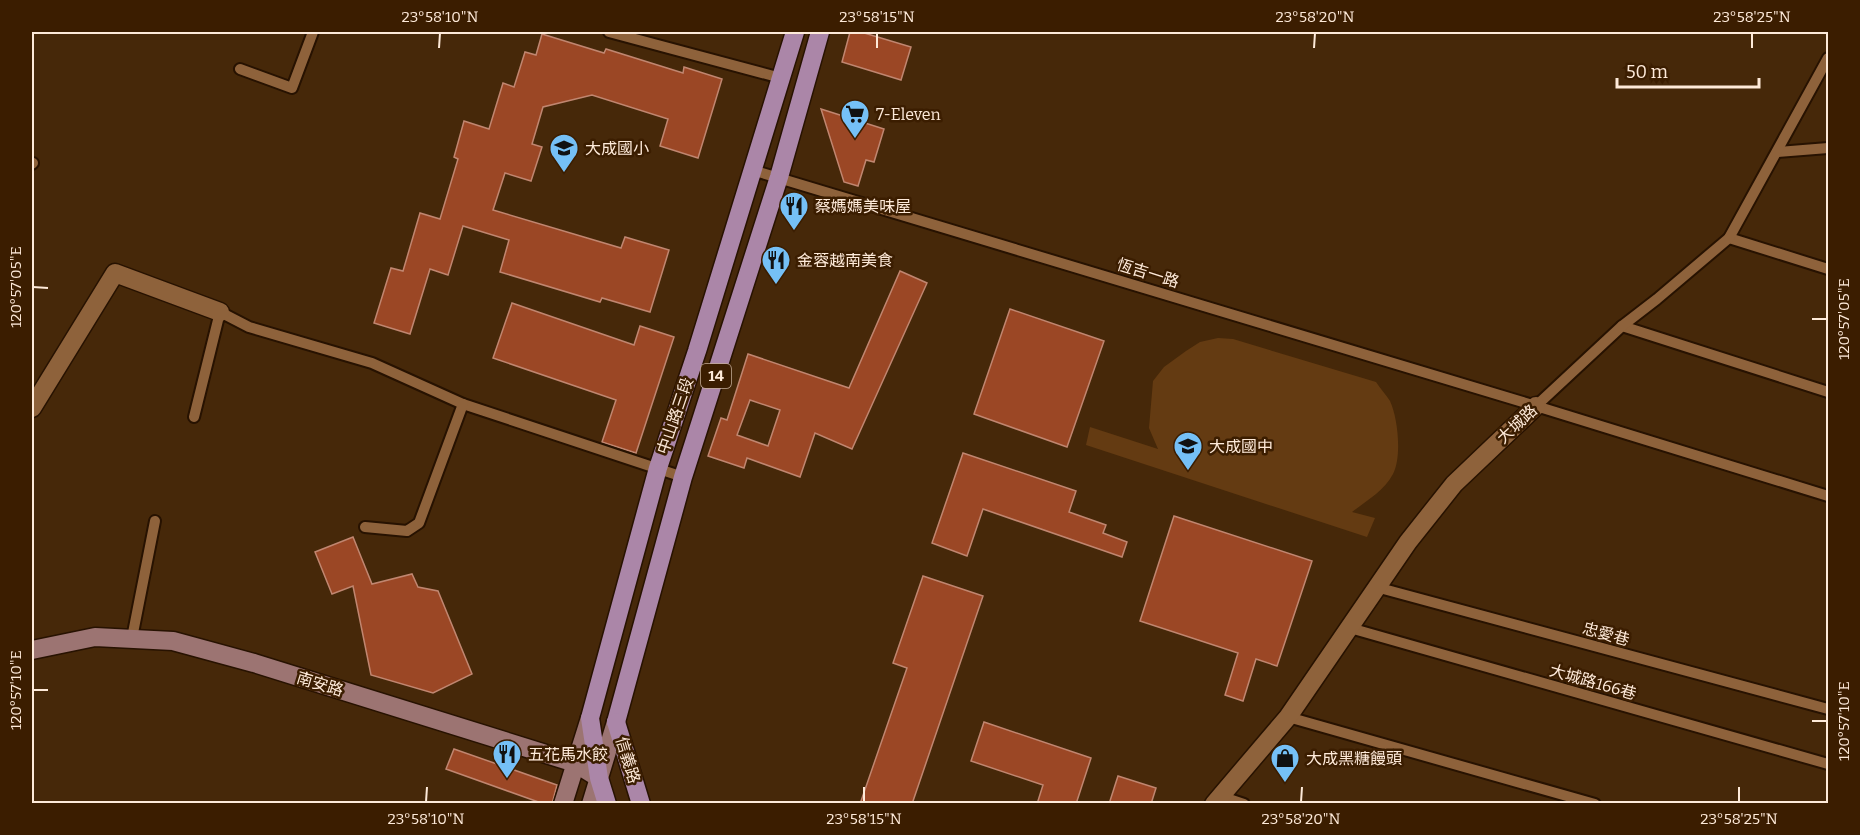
<svg xmlns="http://www.w3.org/2000/svg" width="1860" height="835" font-family="Bitter,'Noto Sans TC',serif">
  <style>
    .green { fill: #643b12 }
    .building { fill: #9b4725; stroke: #c08670; stroke-width: 1.5; fill-rule: evenodd }
    .lines { fill: none; stroke-linecap: round; stroke-linejoin: round }
    .lane-casing { stroke: #271201; stroke-width: 14 }
    .street-casing { stroke: #271201; stroke-width: 21 }
    .secondary-casing { stroke: #271201; stroke-width: 21 }
    .primary-casing { stroke: #271201; stroke-width: 21 }
    .lane { stroke: #8e623b; stroke-width: 10 }
    .street { stroke: #8e623b; stroke-width: 18 }
    .secondary { stroke: #9c7472; stroke-width: 18 }
    .primary { stroke: #ab86a8; stroke-width: 18 }
    .ticks { fill: none; stroke: #feead9; stroke-width: 2 }
    .labels { text-anchor: middle; dominant-baseline: central; stroke-width: 5; stroke-linejoin: round; paint-order: stroke }
    .shield { fill: #3b1d00; stroke: #c4ac98; stroke-width: 1.5 }
    .shield-label { font-size: 15px; font-weight: bold; fill: #feead9 }
    .poi-label { font-size: 16px; fill: #feead9; stroke: #3b1d00; text-anchor: start }
    .street-label { font-size: 16px; fill: #feead9; stroke: #3b1d00 }
    .neatline { fill: none; stroke: #feead9; stroke-width: 2 }
    .ticks-label { font-size: 15px; text-anchor: middle; fill: #feead9 }
  </style>
  <rect width="100%" height="100%" fill="#462809"/>
  <path class="green" d="M 1218,338 L 1233,339 L 1376,382 C 1380,388 1386,395 1390,401 C 1398,418 1402,457 1393,474 C 1384,491 1366,501 1352,512 L 1375,518 L 1367,537 L 1086,445 L 1090,427 L 1158,449 L 1149,428 L 1153,381 L 1164,367 L 1186,351 L 1200,342 Z"/>
  <g class="building">
    <path d="M 850,32 L 861,32 L 911,47 L 901,80 L 842,62 Z"/>
    <path d="M 542,34 L 604,53 L 606,49 L 683,73 L 684,67 L 722,79 L 698,158 L 660,146 L 668,119 L 592,95 L 543,107 L 532,144 L 542,147 L 531,181 L 505,173 L 493,210 L 621,248 L 625,237 L 669,250 L 650,312 L 602,298 L 600,302 L 500,272 L 509,240 L 463,226 L 448,275 L 430,269 L 410,334 L 374,323 L 391,268 L 403,271 L 420,213 L 440,219 L 458,159 L 454,157 L 464,121 L 489,129 L 503,83 L 514,87 L 525,52 L 536,55 Z"/>
    <path d="M 821,109 L 884,129 L 874,162 L 866,160 L 858,186 L 844,182 Z"/>
    <path d="M 900,271 L 927,283 L 852,449 L 815,433 L 800,477 L 747,458 L 744,468 L 708,456 L 721,418 L 727,420 L 748,354 L 849,388 ZM 750,400 L 780,410 L 768,446 L 737,435 Z"/>
    <path d="M 512,303 L 634,345 L 640,326 L 674,337 L 636,453 L 602,442 L 616,400 L 493,358 Z"/>
    <path d="M 1010,309 L 1104,341 L 1067,447 L 974,414 Z"/>
    <path d="M 963,453 L 1076,491 L 1069,512 L 1106,525 L 1103,533 L 1127,542 L 1122,557 L 983,509 L 967,556 L 932,543 Z"/>
    <path d="M 1174,516 L 1312,561 L 1277,666 L 1256,659 L 1243,701 L 1225,695 L 1238,653 L 1140,621 Z"/>
    <path d="M 353,537 L 372,584 L 412,574 L 418,587 L 438,591 L 472,674 L 433,693 L 371,675 L 353,586 L 332,594 L 315,552 Z"/>
    <path d="M 923,576 L 983,596 L 912,804 L 860,804 L 907,668 L 893,663 Z"/>
    <path d="M 984,722 L 1091,758 L 1076,804 L 1037,804 L 1043,785 L 971,761 Z"/>
    <path d="M 454,749 L 557,785 L 552,804 L 544,804 L 446,769 Z"/>
    <path d="M 1118,776 L 1156,788 L 1151,804 L 1109,804 Z"/>
  </g>
  <g class="lines">
    <g class="lane-casing">
      <g id="lane">
        <path d="M 609,32 L 781,78"/>
        <path d="M 240,69 L 292,88 L 313,32"/>
        <path d="M 1777,152 L 1828,148"/>
        <path d="M 32,164 L 33,163"/>
        <path d="M 752,170 L 1536,406 L 1828,496"/>
        <path d="M 1729,238 L 1828,269"/>
        <path d="M 1622,326 L 1828,392"/>
        <path d="M 1536,406 L 1622,326 L 1657,299 L 1729,238 L 1828,58"/>
        <path d="M 194,417 L 220,312 L 249,327 L 372,363 L 463,404 L 683,477"/>
        <path d="M 365,527 L 407,531 L 419,523 L 463,404"/>
        <path d="M 1376,587 L 1828,709"/>
        <path d="M 1350,628 L 1828,764"/>
        <path d="M 132,638 L 155,521"/>
        <path d="M 1288,717 L 1595,804"/>
        <path d="M 1220,796 L 1244,804"/>
      </g>
    </g>
    <g class="street-casing">
      <g id="street">
        <path d="M 32,408 L 115,273 L 220,312"/>
        <path d="M 1214,804 L 1288,717 L 1408,542 L 1454,484 L 1536,406"/>
      </g>
    </g>
    <g class="secondary-casing">
      <g id="secondary">
        <path d="M 32,650 L 95,637 L 173,641 L 254,663 L 575,763 L 599,778"/>
        <path d="M 563,804 L 590,718"/>
        <path d="M 591,804 L 616,722"/>
      </g>
    </g>
    <g class="primary-casing">
      <g id="primary">
        <path d="M 616,722 L 683,477 L 779,177 L 820,32"/>
        <path d="M 616,722 L 641,804"/>
        <path d="M 607,804 L 599,778 L 590,718 L 658,468 L 697,351 L 795,32"/>
      </g>
    </g>
    <use href="#lane" class="lane"/>
    <use href="#street" class="street"/>
    <use href="#secondary" class="secondary"/>
    <use href="#primary" class="primary"/>
  </g>
  <path class="ticks" d="M 439,48 L 440,33M 877,48 L 877,33M 1314,48 L 1315,33M 1752,48 L 1752,33M 33,287 L 48,288M 1812,319 L 1827,319M 33,690 L 48,690M 1812,721 L 1827,721M 426,802 L 427,787M 864,802 L 864,787M 1301,802 L 1302,787M 1739,802 L 1739,787"/>
  <defs>
    <g id="supermarket-pin" transform="scale(1.5)"><path d="M0 17L-7.5 6A9.5 9.5 0 1 1 7.5 6Z" fill="#75c0f6" stroke="#3b1d00"/><path d="M-6-5.5h2.5l.6 2H6L4.5 2H-2.5L-4.4-4H-6ZM-1.5 3.2a1.3 1.3 0 1 0 .1 0ZM3 3.2a1.3 1.3 0 1 0 .1 0Z" fill="#111"/></g>
    <g id="school-pin" transform="scale(1.5)"><path d="M0 17L-7.5 6A9.5 9.5 0 1 1 7.5 6Z" fill="#75c0f6" stroke="#3b1d00"/><path d="M0-5L7-2L0 1L-7-2ZM-4 1L0 2.5L4 1V4Q0 6-4 4Z" fill="#111"/></g>
    <g id="restaurant-pin" transform="scale(1.5)"><path d="M0 17L-7.5 6A9.5 9.5 0 1 1 7.5 6Z" fill="#75c0f6" stroke="#3b1d00"/><path d="M-5-6h1v4h1v-4h1v4h1v-4h1v5L-1.5 .5V6h-2V.5L-5-1ZM5-6V6H3V1.5H1.5Q1.5-4 5-6Z" fill="#111"/></g>
    <g id="shop-pin" transform="scale(1.5)"><path d="M0 17L-7.5 6A9.5 9.5 0 1 1 7.5 6Z" fill="#75c0f6" stroke="#3b1d00"/><path d="M-5-2.5h2.3a2.7 3.5 0 0 1 5.4 0H5L5.5 6h-11ZM-1.5-2.5h3a1.5 2.3 0 0 0-3 0Z" fill="#111"/></g>
  </defs>
  <g fill-rule="evenodd">
    <use href="#supermarket-pin" x="855" y="114"/>
    <use href="#school-pin" x="564" y="148"/>
    <use href="#restaurant-pin" x="794" y="206"/>
    <use href="#restaurant-pin" x="776" y="260"/>
    <use href="#school-pin" x="1188" y="446"/>
    <use href="#restaurant-pin" x="507" y="754"/>
    <use href="#shop-pin" x="1285" y="758"/>
  </g>
  <g class="labels">
    <rect class="shield" x="701" y="364" width="30" height="24" rx="4.5"/>
    <g class="shield-label">
      <text x="716" y="376">14</text>
    </g>
    <g class="poi-label">
      <text x="876" y="114">7-Eleven</text>
      <text x="585" y="148">大成國小</text>
      <text x="815" y="206">蔡媽媽美味屋</text>
      <text x="797" y="260">金蓉越南美食</text>
      <text x="1209" y="446">大成國中</text>
      <text x="528" y="754">五花馬水餃</text>
      <text x="1306" y="758">大成黑糖饅頭</text>
    </g>
    <g class="street-label">
      <text transform="translate(1148 273) rotate(17)">恆吉一路</text>
      <text transform="translate(675 416) rotate(-71)">中山路三段</text>
      <text transform="translate(1517 424) rotate(-43)">大城路</text>
      <text transform="translate(1606 634) rotate(15)">忠愛巷</text>
      <text transform="translate(1593 682) rotate(16)">大城路166巷</text>
      <text transform="translate(320 684) rotate(17)">南安路</text>
      <text transform="translate(628 760) rotate(73)">信義路</text>
    </g>
  </g>
  <rect width="1860" height="835" fill="none" stroke="#3b1d00" stroke-width="66"/>
  <path d="M1617 78v9h142v-9" fill="none" stroke="#feead9" stroke-width="3"/>
  <text x="1626" y="78" font-size="18" fill="#feead9" stroke="#3b1d00" stroke-width="4.5" paint-order="stroke">50 m</text>
  <rect x="33" y="33" width="1794" height="769" class="neatline"/>
  <g class="ticks-label">
    <text x="440" y="22">23°58'10"N</text>
    <text x="877" y="22">23°58'15"N</text>
    <text x="1315" y="22">23°58'20"N</text>
    <text x="1752" y="22">23°58'25"N</text>
    <text transform="translate(16 287) rotate(-90)" y="5">120°57'05"E</text>
    <text transform="translate(1844 319) rotate(-90)" y="5">120°57'05"E</text>
    <text transform="translate(16 690) rotate(-90)" y="5">120°57'10"E</text>
    <text transform="translate(1844 721) rotate(-90)" y="5">120°57'10"E</text>
    <text x="426" y="824">23°58'10"N</text>
    <text x="864" y="824">23°58'15"N</text>
    <text x="1301" y="824">23°58'20"N</text>
    <text x="1739" y="824">23°58'25"N</text>
  </g>
</svg>
